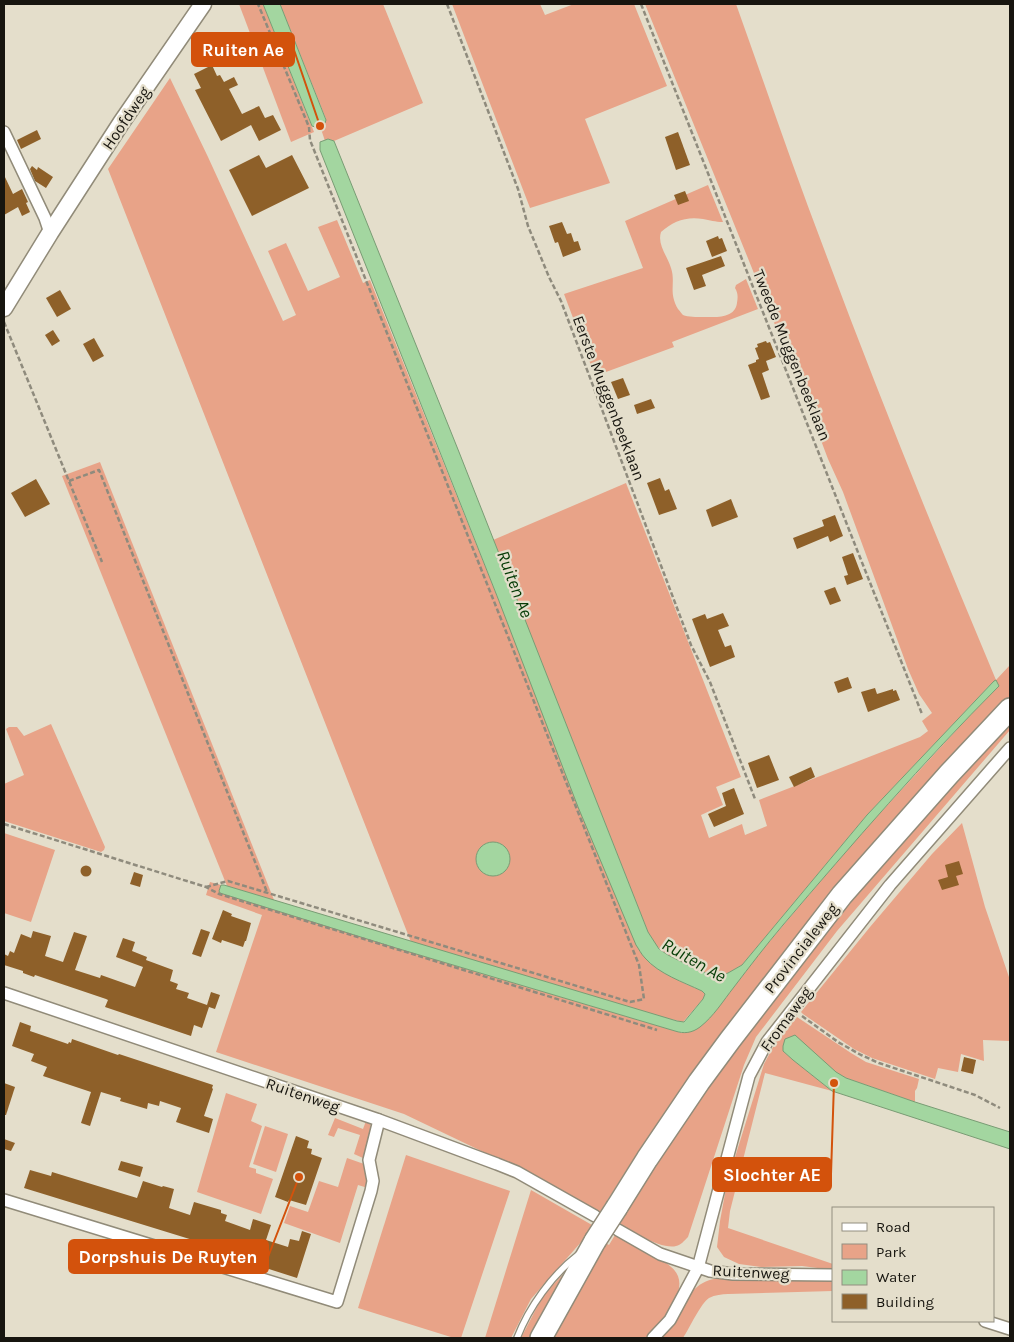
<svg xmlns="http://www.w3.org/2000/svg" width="1014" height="1342" font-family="Karla,sans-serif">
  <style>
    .green { fill: #e8a388 }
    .water { fill: #a3d6a0; stroke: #799c74 }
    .building { fill: #8e6029 }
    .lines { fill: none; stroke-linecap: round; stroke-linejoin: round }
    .lane-casing { stroke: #918b79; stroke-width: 8 }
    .street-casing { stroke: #918b79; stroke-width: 14 }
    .secondary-casing { stroke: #918b79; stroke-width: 19 }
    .highway-casing { stroke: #918b79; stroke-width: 24 }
    .path { stroke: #8f8b7d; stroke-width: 2.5; stroke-dasharray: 5 2.5; stroke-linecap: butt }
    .lane { stroke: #fff; stroke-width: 5.5 }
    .street { stroke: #fff; stroke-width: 11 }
    .secondary { stroke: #fff; stroke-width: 16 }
    .highway { stroke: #fff; stroke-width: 21 }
    .highway-bridge-casing { stroke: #918b79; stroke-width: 24; stroke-linecap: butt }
    .highway-bridge { stroke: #fff; stroke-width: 21 }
    .labels { text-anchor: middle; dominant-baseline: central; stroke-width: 4.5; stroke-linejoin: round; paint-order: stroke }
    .street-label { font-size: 16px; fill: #17150f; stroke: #e4decb }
    .water-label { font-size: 18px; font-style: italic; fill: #053c06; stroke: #e4decb }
    .leader { fill: none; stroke: #d3520c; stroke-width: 2 }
    .callout-dot { fill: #d3520c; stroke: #e4decb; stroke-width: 2 }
    .callout { fill: #d3520c; stroke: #d3520c; stroke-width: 2 }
    .callout-label { font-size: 18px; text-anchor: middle; font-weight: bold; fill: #fff }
  </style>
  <rect width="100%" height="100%" fill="#e4decb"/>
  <g class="green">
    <path d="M 239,4 L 263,4 L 314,132 L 291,142 Z"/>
    <path d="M 280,4 L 383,4 L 423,103 L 334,141 L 328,139 L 325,141 L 320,126 L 325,123 L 326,119 Z"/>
    <path d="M 452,4 L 540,4 L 545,15 L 574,4 L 634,4 L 667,86 L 585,119 L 610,183 L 530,208 Z"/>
    <path d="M 645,4 L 736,4 C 765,85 793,168 824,249 C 878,394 936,537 996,680 L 1010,665 L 1010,699 L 746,1007 L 695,1068 L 638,1152 L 600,1212 L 548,1183 L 404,1114 L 216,1052 L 262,915 L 206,895 L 210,882 L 221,885 L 219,891 L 221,893 L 396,948 L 682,1033 L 701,1026 L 713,1014 L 763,949 L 859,836 L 973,712 L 999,686 L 994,681 L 867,815 L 742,965 C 735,969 726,975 718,977 C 709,978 666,955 659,948 C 654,944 651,938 648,932 L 493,540 L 626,483 L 741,777 L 716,787 L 723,805 L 701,815 L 709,838 L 742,824 L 745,835 L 767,826 L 759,800 L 920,737 L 928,731 L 922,721 L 932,713 L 919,694 L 908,669 L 843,492 L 828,459 L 811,414 Z"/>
    <path d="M 170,78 L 208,157 L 283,321 L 296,315 L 268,251 L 286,243 L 308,291 L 340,277 L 318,227 L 337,220 L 363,283 L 370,280 L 499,601 L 644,957 C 661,973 681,982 702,991 L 705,994 L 703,999 L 683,1022 L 666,1018 L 411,942 L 108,169 Z"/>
    <path d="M 708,185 L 723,222 C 715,222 710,220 703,219 C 687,216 673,221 661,232 C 657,245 667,255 671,268 C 676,283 668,292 678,309 C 679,310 682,314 683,315 C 688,317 697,317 702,317 C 715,317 735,319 737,303 C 738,297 738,293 735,288 L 736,285 L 746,279 L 758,309 L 672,342 L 674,347 L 595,376 L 564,294 L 643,268 L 625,221 Z"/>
    <path d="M 100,462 L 274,900 L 227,886 L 62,476 Z"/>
    <path d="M 1010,716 L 1010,730 L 837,931 L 756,1037 L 744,1065 L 688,1237 C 684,1241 681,1245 676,1246 C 662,1250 628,1230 616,1223 L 658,1152 L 867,875 Z"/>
    <path d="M 51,724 L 105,847 L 104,850 L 101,852 L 4,821 L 4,784 L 24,775 L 6,729 L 9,727 L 17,727 L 24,736 Z"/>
    <path d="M 962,823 L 985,907 L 1010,980 L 1010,1041 L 983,1040 L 984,1061 L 961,1054 L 958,1072 L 938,1068 L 935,1079 L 872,1058 L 854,1049 L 803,1014 L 801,1012 L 870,927 L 932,854 Z"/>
    <path d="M 4,833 L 55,850 L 31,922 L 4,913 Z"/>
    <path d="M 792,1017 L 797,1017 L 851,1053 L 866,1062 L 919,1079 L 917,1088 L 915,1091 L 915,1102 L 846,1078 L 836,1073 L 783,1051 L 793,1060 L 832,1091 L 765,1073 L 730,1211 L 728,1228 L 833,1264 L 833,1270 L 802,1266 L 761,1267 L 739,1264 L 724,1257 L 717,1247 L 720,1221 L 727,1183 L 764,1064 L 781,1032 Z"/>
    <path d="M 226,1093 L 257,1104 L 251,1121 L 262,1126 L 249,1167 L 256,1169 L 256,1173 L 273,1179 L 261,1214 L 197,1192 Z"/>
    <path d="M 335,1118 L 363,1129 L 366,1121 L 370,1123 L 371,1128 L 363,1158 L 354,1154 L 360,1135 L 338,1128 L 334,1137 L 328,1135 Z"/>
    <path d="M 265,1126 L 288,1134 L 276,1172 L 253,1164 Z"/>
    <path d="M 406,1155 L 510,1191 L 461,1338 L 454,1338 L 358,1308 Z"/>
    <path d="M 347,1158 L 364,1164 L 368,1178 L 368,1188 L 358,1185 L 340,1243 L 284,1223 L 290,1206 L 308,1212 L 319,1181 L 338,1187 Z"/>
    <path d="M 531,1190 L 592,1225 L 582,1241 L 531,1299 L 511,1338 L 485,1338 Z"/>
    <path d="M 615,1235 C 627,1241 638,1247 649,1253 C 673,1266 688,1274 674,1303 C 666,1317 658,1329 645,1338 L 547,1338 L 604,1242 L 609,1245 Z"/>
    <path d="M 578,1259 L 533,1338 L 521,1338 L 537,1307 L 546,1292 Z"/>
    <path d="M 723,1278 L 828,1280 L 833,1281 L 833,1291 L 728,1294 C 722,1294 715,1295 709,1298 C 701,1303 689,1329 683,1338 L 660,1338 C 666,1328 673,1318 680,1308 C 692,1290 700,1279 723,1278 Z"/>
  </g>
  <g class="water">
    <path d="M 263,4 L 280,4 L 326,120 L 325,123 L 315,127 L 312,126 Z"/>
    <path d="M 328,139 L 334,141 L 459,452 L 648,932 L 659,949 L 668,955 L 696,969 L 717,977 L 728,973 L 742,965 L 867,815 L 994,681 L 996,680 L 999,686 C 923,762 853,843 783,925 C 766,945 750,966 734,987 C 723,1001 714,1016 700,1027 C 692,1033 684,1034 675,1031 L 396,948 L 220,893 L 219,891 L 221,885 L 224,885 L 677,1021 L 684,1022 L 703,999 L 705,994 L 702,991 C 683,982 659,974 645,958 C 641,954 639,949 636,945 L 578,807 L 499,601 L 320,150 L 320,142 Z"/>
    <circle cx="493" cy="859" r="17"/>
    <path d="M 795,1035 L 836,1072 L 846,1078 L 915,1102 L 1010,1132 L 1010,1149 L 832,1091 L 793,1060 L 783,1051 L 783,1046 L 785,1039 Z"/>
  </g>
  <g class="building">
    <path d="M 212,65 L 217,76 L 220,75 L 224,82 L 234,77 L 238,85 L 229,89 L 242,114 L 259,106 L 265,118 L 273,115 L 281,130 L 259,141 L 251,125 L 221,141 L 195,90 L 201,88 L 194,74 Z"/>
    <path d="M 37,130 L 41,139 L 21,149 L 17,140 Z"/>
    <path d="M 678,132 L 690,165 L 676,170 L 665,137 Z"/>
    <path d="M 259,155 L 266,168 L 292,155 L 309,188 L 252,216 L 229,170 Z"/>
    <path d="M 32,166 L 37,170 L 38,167 L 53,177 L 46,188 L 35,181 L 30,169 Z"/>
    <path d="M 4,175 L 13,194 L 22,189 L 28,202 L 26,203 L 30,212 L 22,216 L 18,207 L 4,215 Z"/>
    <path d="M 685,191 L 689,201 L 678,205 L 674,195 Z"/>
    <path d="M 562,222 L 567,234 L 571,233 L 574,242 L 578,241 L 581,250 L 563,257 L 558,242 L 555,243 L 549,226 Z"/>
    <path d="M 718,236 L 719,239 L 722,238 L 727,251 L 712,257 L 706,241 Z"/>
    <path d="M 721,256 L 725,266 L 702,275 L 706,286 L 694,290 L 686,268 Z"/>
    <path d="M 60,290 L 71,309 L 57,317 L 46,298 Z"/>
    <path d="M 53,330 L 60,341 L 52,346 L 45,335 Z"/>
    <path d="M 94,338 L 104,356 L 93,362 L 83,344 Z"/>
    <path d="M 766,341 L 767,343 L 770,342 L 776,357 L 766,361 L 769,370 L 762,373 L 770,397 L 761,400 L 748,365 L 756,362 L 756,360 L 759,359 L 755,348 L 758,347 L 757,344 Z"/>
    <path d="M 623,378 L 630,395 L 618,399 L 611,382 Z"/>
    <path d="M 651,399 L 655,408 L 637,414 L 634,405 Z"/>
    <path d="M 660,478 L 665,491 L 669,489 L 677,509 L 659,515 L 647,483 Z"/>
    <path d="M 36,479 L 50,504 L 25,517 L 11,493 Z"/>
    <path d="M 731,499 L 738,517 L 712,527 L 706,510 Z"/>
    <path d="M 835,515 L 843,536 L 830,542 L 828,536 L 797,549 L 793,538 L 824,526 L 822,520 Z"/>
    <path d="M 853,553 L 863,579 L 847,585 L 844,576 L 848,575 L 842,557 Z"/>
    <path d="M 835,587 L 841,601 L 830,605 L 824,591 Z"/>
    <path d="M 723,613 L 729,626 L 718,630 L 725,647 L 731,645 L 735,657 L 710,667 L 692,619 L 705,614 L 707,619 Z"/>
    <path d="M 848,677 L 852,688 L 838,693 L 834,682 Z"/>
    <path d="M 875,688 L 877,694 L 893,689 L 893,691 L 896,690 L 900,700 L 868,712 L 861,692 Z"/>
    <path d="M 769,755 L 779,780 L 757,788 L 748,763 Z"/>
    <path d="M 811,767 L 815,777 L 794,787 L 789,777 Z"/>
    <path d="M 734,788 L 744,814 L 714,827 L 708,814 L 726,806 L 722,793 Z"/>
    <path d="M 959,861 L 963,874 L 956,876 L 959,885 L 942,890 L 938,880 L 948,877 L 945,865 Z"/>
    <circle cx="86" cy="871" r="5.5"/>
    <path d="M 134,872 L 143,875 L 140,887 L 130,884 Z"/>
    <path d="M 223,910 L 232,914 L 231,916 L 251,923 L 246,941 L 245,941 L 243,947 L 222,940 L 221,943 L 212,939 Z"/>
    <path d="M 201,929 L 210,932 L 201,957 L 192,954 Z"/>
    <path d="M 33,931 L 51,936 L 45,956 L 63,962 L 74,932 L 87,936 L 75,970 L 100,978 L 101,975 L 135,987 L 143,967 L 116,957 L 123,938 L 135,942 L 132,951 L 147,957 L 146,960 L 173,970 L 170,981 L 178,984 L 176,989 L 189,993 L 187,998 L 207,1005 L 211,992 L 220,995 L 215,1009 L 209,1007 L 202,1028 L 194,1025 L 191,1036 L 105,1007 L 108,1000 L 106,999 L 35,975 L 34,977 L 23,973 L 23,971 L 4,965 L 4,954 L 8,956 L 10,951 L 14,953 L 21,934 L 31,938 Z"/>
    <path d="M 20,1022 L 31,1026 L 30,1031 L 68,1044 L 69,1042 L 71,1043 L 72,1039 L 118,1055 L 119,1054 L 213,1085 L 212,1088 L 213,1089 L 204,1116 L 213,1119 L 209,1133 L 176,1122 L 181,1108 L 160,1101 L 159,1106 L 148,1103 L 147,1109 L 120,1101 L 121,1098 L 101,1092 L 90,1126 L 81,1123 L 91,1092 L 43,1076 L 47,1067 L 31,1061 L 34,1054 L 12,1046 Z"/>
    <path d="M 964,1057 L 976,1060 L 973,1074 L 961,1071 Z"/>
    <path d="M 4,1083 L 15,1087 L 6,1115 L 4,1115 Z"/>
    <path d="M 296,1136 L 309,1141 L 307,1148 L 312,1149 L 311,1154 L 322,1158 L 306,1205 L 289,1200 L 288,1202 L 275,1197 Z"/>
    <path d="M 4,1139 L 15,1143 L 11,1151 L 4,1149 Z"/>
    <path d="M 121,1161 L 143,1167 L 140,1177 L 118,1170 Z"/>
    <path d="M 30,1170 L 51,1176 L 52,1172 L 137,1198 L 143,1181 L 162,1187 L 163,1186 L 174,1189 L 169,1208 L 190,1215 L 194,1202 L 221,1210 L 221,1213 L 227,1215 L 225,1221 L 250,1230 L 253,1219 L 271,1225 L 266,1240 L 288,1247 L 290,1239 L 299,1241 L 302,1231 L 311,1234 L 297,1278 L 247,1262 L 248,1257 L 24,1188 Z"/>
  </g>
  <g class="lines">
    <g class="lane-casing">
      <path id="lane" d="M 517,1338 C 529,1307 552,1275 578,1255"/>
    </g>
    <g class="street-casing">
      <g id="street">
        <path d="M 4,132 L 45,218 L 50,233"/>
        <path d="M 4,993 L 379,1120 L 497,1164 L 517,1172 L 595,1216"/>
        <path d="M 4,1200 L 337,1302 L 371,1191 L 373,1181 L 369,1160 L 379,1120"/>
        <path d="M 618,1230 L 660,1254 L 710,1271 L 733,1274 L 833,1275"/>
        <path d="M 985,1321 L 1010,1329"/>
        <path d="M 653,1338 L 670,1320 L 698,1268 L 749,1076 L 767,1042 L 890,885 L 1010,748"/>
      </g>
    </g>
    <g class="secondary-casing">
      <path id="secondary" d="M 4,308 L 50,233 L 121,123 L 203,4"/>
    </g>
    <g class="highway-casing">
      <g id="highway">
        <path d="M 617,1207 L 647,1159 L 699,1082 L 730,1040 L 842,895 L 949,774 L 1010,709"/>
        <path d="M 541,1338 L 595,1241"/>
      </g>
    </g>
    <g class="path">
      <path d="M 447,4 L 518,189 L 528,226 L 549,277 L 561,301 L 691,645 L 710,682 L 755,799"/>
      <path d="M 641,4 L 922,714"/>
      <path d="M 4,322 L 102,562"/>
      <path d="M 69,481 L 99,470 L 267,892"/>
      <path d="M 4,824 L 206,887 L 219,894 L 657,1030"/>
      <path d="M 206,887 L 228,881 L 630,1002 L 644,999 L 639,965 L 310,140 L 309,127 L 258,4"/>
      <path d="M 802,1016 L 838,1042 L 861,1055 L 879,1063 L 975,1095 L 1000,1108"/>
    </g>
    <use href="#lane" class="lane"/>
    <use href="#street" class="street"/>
    <use href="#secondary" class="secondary"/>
    <use href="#highway" class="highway"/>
    <g class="highway-bridge-casing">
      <path id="highway-bridge" d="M 595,1241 L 617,1207"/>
    </g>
    <use href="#highway-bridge" class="highway-bridge"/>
  </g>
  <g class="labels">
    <g class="street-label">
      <text transform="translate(126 118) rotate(-56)">Hoofdweg</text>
      <text transform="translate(792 355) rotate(68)">Tweede Muggenbeeklaan</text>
      <text transform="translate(609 398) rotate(69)">Eerste Muggenbeeklaan</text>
      <text transform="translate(801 948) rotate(-52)">Provincialeweg</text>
      <text transform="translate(786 1019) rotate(-54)">Fromaweg</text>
      <text transform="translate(303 1095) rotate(19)">Ruitenweg</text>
      <text transform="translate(751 1272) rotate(3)">Ruitenweg</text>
    </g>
    <g class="water-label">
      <text transform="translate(515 584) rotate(69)">Ruiten Ae</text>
      <text transform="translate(694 960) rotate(30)">Ruiten Ae</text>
    </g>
  </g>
  <path class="leader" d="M320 126L294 50M834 1083L831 1174M299 1177L268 1257"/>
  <g class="callout-dot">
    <circle cx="320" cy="126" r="5"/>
    <circle cx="834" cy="1083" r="5"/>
    <circle cx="299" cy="1177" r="5"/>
  </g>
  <g class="callout">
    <rect x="192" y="33" width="102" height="33" rx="5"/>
    <rect x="713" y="1158" width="118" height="33" rx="5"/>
    <rect x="69" y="1240" width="199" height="33" rx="5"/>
  </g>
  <g class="callout-label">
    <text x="243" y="56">Ruiten Ae</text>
    <text x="772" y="1181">Slochter AE</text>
    <text x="168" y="1263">Dorpshuis De Ruyten</text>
  </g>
  <rect width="1014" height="1342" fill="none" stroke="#17150f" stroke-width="10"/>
  <rect x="832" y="1207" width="162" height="115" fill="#e4decb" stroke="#928e80"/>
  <rect x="842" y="1223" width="25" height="8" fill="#ffffff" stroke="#928e80"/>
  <text x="876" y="1232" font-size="15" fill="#17150f">Road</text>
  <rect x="842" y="1244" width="25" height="15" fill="#e8a388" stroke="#928e80"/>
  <text x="876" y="1257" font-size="15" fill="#17150f">Park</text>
  <rect x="842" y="1270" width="25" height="15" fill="#a3d6a0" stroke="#928e80"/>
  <text x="876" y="1282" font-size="15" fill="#17150f">Water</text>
  <rect x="842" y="1294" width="25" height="15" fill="#8e6029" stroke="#928e80"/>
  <text x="876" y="1307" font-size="15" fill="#17150f">Building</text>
</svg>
